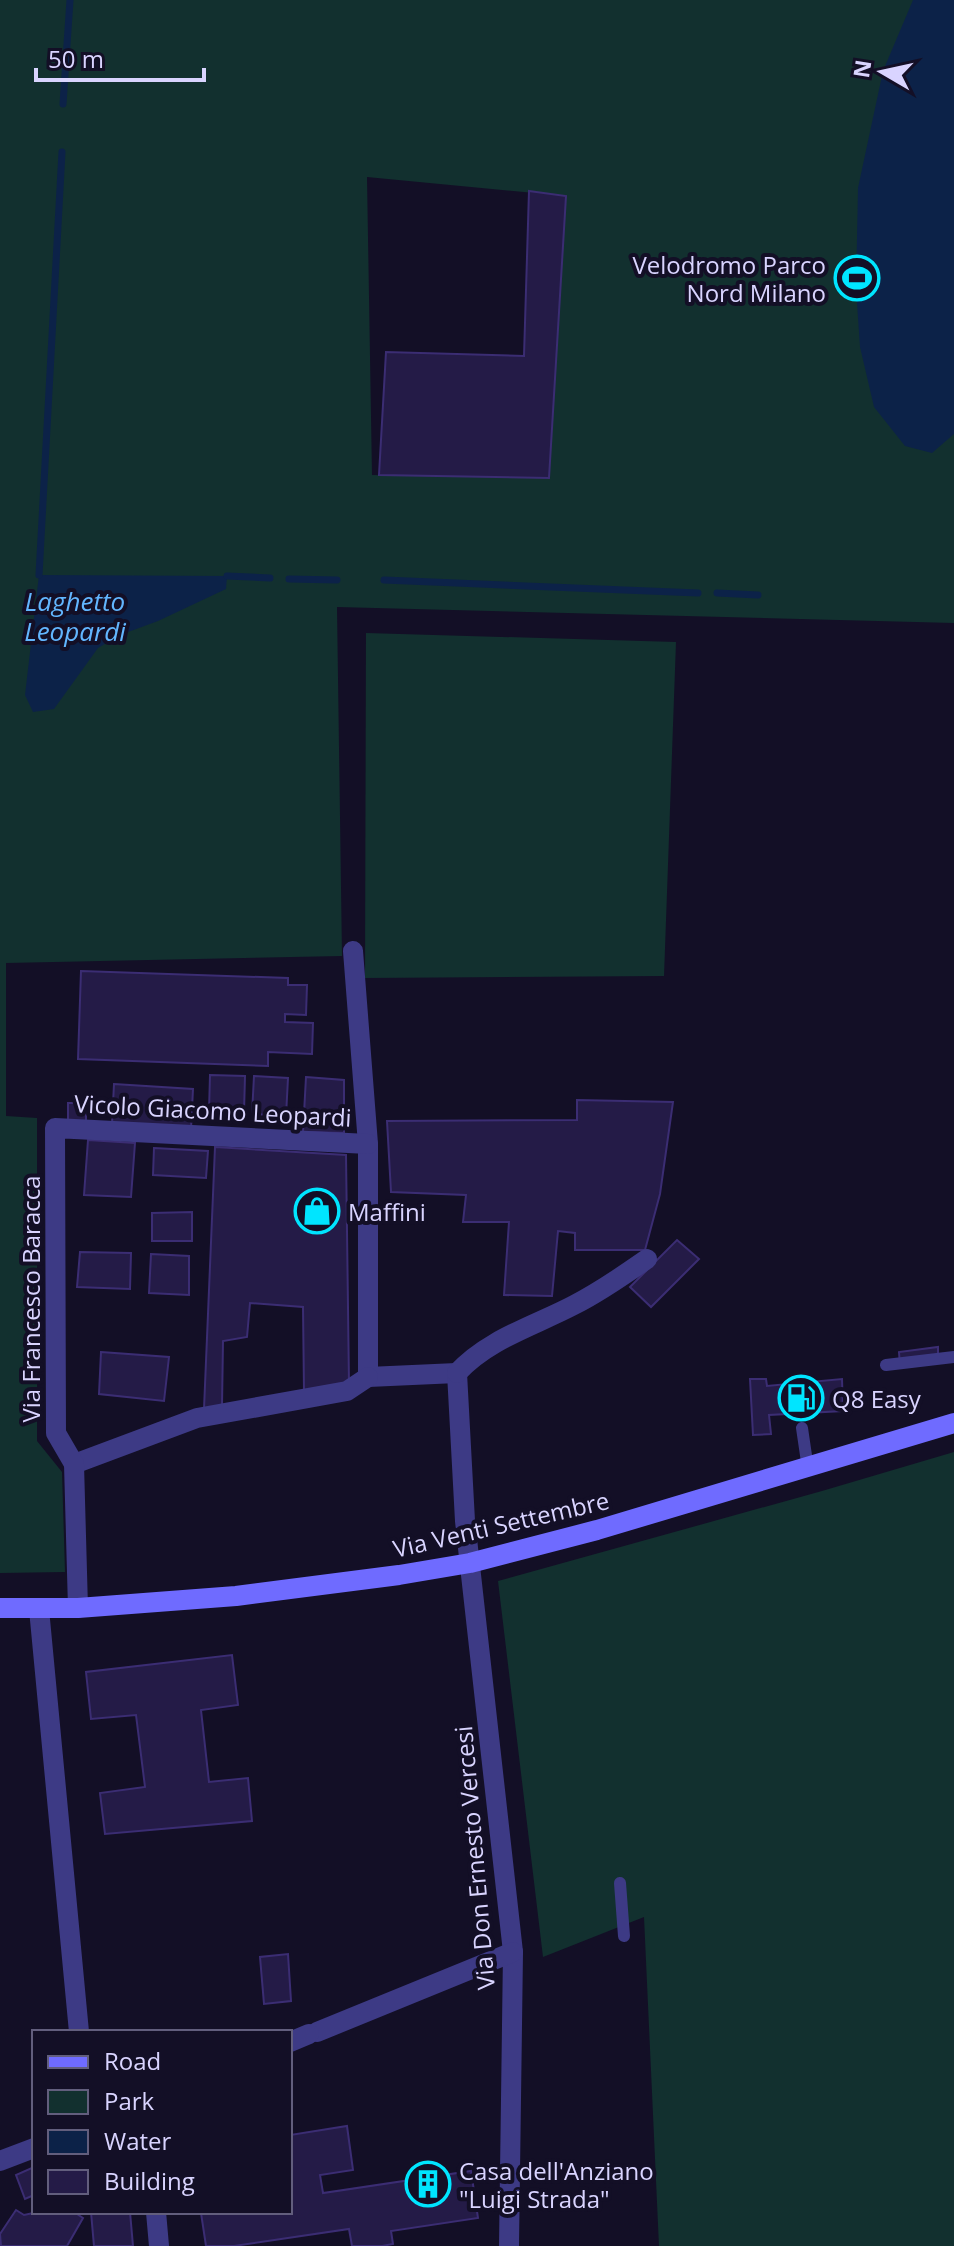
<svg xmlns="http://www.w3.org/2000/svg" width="954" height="2246" font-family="'Open Sans',sans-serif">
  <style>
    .green { fill: #12302f; fill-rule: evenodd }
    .water { fill: #0c2248 }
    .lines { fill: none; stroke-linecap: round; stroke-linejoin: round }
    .stream { stroke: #0c2248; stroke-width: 7 }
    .building { fill: #241b47; stroke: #3b2d73; stroke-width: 2 }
    .lane { stroke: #3d3a85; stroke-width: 12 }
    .street { stroke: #3d3a85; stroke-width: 20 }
    .secondary { stroke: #6f6bff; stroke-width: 20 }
    .labels { text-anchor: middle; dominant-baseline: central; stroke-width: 8; stroke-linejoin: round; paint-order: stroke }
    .poi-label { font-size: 24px; fill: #d9d4ff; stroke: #130f26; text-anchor: start }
    .street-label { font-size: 24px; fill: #d9d4ff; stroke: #130f26 }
    .water-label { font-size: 26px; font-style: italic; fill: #62b6ff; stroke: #130f26 }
  </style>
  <rect width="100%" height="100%" fill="#130f26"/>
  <g class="green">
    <path d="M 0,0 L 954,0 L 954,623 L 337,607 L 342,956 L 6,963 L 6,1116 L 37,1118 L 37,1441 L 62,1472 L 65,1572 L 0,1573 ZM 367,177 L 566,196 L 548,478 L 372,475 Z"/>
    <path d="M 366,633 L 676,642 L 664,976 L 365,978 Z"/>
    <path d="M 954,1452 L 954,2246 L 659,2246 L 644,1917 L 543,1957 L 498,1581 L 822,1491 Z"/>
  </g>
  <g class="water">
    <path d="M 913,0 L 954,0 L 954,434 L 932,453 L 905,446 L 874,407 L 860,347 L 856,288 L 858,188 L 883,71 Z"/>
    <path d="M 39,575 L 227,576 L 226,589 L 158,621 L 120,635 L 98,648 L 54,709 L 33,712 L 25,695 Z"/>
  </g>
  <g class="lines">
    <g class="stream">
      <path d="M 63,104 L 70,0"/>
      <path d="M 39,575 L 62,152"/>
      <path d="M 227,576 L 270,578"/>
      <path d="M 289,579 L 337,580"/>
      <path d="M 384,580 L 698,593"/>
      <path d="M 717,593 L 758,595"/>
    </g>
  </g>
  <g class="building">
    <path d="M 529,191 L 566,196 L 549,478 L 379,475 L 386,352 L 524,356 Z"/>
    <path d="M 81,971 L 288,978 L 288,985 L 307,985 L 306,1015 L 285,1014 L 285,1022 L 313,1023 L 312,1054 L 268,1052 L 268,1066 L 78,1059 Z"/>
    <path d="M 210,1075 L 245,1076 L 244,1112 L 209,1111 Z"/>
    <path d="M 254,1076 L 288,1078 L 286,1116 L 252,1114 Z"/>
    <path d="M 306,1077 L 344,1080 L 344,1133 L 303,1132 Z"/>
    <path d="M 114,1084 L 193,1089 L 191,1129 L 112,1124 Z"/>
    <path d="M 577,1100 L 673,1102 L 660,1194 L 645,1250 L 575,1250 L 575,1233 L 558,1231 L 552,1296 L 504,1295 L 509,1222 L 463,1222 L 466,1195 L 391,1192 L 387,1121 L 577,1120 Z"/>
    <rect x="68" y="1103" width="18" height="18"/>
    <path d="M 88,1140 L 135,1143 L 131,1197 L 84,1195 Z"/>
    <path d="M 215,1147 L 346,1155 L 349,1384 L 304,1391 L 303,1307 L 250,1303 L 247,1337 L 223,1341 L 222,1406 L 204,1409 Z"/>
    <path d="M 154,1148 L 208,1151 L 206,1178 L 153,1175 Z"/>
    <path d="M 192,1212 L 192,1241 L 152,1241 L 152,1213 Z"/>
    <path d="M 677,1240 L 699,1259 L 651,1307 L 630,1287 Z"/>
    <path d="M 80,1252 L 131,1253 L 130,1289 L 77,1287 Z"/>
    <path d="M 151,1254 L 189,1256 L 189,1295 L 149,1293 Z"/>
    <path d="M 938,1347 L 938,1362 L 900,1366 L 899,1352 Z"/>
    <path d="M 101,1352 L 169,1357 L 164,1401 L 99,1394 Z"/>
    <path d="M 750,1379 L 766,1379 L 767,1386 L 842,1379 L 843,1411 L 769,1415 L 771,1434 L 753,1435 Z"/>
    <path d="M 232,1655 L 238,1705 L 201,1710 L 209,1782 L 248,1778 L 252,1821 L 105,1834 L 100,1793 L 145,1787 L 136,1715 L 91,1719 L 86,1672 Z"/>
    <path d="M 288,1954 L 291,2001 L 264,2004 L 260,1957 Z"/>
    <path d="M 347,2126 L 353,2170 L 320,2175 L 323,2193 L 471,2171 L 478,2218 L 391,2231 L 393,2244 L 382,2246 L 352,2246 L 349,2229 L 234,2246 L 206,2246 L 201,2213 L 290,2212 L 290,2135 Z"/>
    <path d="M 34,2167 L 34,2195 L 25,2199 L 16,2175 Z"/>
    <path d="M 16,2210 L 24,2215 L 38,2212 L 74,2212 L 83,2218 L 67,2246 L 1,2246 L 0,2234 Z"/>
    <path d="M 91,2212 L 130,2212 L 133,2246 L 94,2246 Z"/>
  </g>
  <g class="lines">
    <g class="lane">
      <path d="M 886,1365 L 954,1357"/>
      <path d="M 802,1428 L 808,1469"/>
      <path d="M 620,1883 L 624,1936"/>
    </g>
    <g class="street">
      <path d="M 353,951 L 368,1144 L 368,1377 L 457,1373"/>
      <path d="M 457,1373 L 465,1521 L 513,1952 L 509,2246"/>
      <path d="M 457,1373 C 488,1339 534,1326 574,1305 C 600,1292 624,1275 647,1259"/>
      <path d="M 74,1464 L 197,1418 L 347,1391 L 368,1377"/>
      <path d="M 78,1608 L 74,1464 L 56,1433 L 55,1128 L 368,1144"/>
      <path d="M 39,1609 L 79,2032"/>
      <path d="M 317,2032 L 513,1952"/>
      <path d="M 290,2042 L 309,2034"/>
      <path d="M 0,2161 L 34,2148"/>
      <path d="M 156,2212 L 159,2246"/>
    </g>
    <path class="secondary" d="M 0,1608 L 78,1608 L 236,1596 L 399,1575 L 470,1563 L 597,1530 L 954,1423"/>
  </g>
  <defs>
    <g id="stadium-ring" transform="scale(2.3)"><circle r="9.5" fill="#130f26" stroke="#00e5ff" stroke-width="1.5"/><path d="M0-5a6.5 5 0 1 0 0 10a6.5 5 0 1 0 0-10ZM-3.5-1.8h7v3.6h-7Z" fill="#00e5ff"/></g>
    <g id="shop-ring" transform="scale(2.3)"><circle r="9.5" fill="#130f26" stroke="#00e5ff" stroke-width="1.5"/><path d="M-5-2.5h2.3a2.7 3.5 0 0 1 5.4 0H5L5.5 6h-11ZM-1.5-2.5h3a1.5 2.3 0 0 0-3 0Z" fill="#00e5ff"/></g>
    <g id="fuel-ring" transform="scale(2.3)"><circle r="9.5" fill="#130f26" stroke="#00e5ff" stroke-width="1.5"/><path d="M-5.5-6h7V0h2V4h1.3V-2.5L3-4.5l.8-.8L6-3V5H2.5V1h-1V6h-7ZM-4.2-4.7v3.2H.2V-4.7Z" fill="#00e5ff"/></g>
    <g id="building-ring" transform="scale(2.3)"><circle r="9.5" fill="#130f26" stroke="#00e5ff" stroke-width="1.5"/><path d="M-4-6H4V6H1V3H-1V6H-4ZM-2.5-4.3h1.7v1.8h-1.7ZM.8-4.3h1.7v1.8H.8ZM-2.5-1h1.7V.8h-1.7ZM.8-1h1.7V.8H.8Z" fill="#00e5ff"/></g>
  </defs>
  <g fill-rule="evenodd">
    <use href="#stadium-ring" x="857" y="278"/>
    <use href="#shop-ring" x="317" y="1211"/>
    <use href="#fuel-ring" x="801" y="1398"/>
    <use href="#building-ring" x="428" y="2184"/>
  </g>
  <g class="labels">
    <g class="poi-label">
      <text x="826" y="264" text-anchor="end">Velodromo Parco<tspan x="826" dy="28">Nord Milano</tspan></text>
      <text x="348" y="1211">Maffini</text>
      <text x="832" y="1398">Q8 Easy</text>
      <text x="459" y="2170">Casa dell'Anziano<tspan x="459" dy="28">"Luigi Strada"</tspan></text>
    </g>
    <g class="street-label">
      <text transform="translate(213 1110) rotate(3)">Vicolo Giacomo Leopardi</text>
      <text transform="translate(30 1299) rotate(-90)">Via Francesco Baracca</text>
      <text transform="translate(501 1524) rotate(-13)">Via Venti Settembre</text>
      <text transform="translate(474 1858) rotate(-95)">Via Don Ernesto Vercesi</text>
    </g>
    <g class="water-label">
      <text x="75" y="601">Laghetto<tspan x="75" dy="30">Leopardi</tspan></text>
    </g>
  </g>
  <rect x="32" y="2030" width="260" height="184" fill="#130f26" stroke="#625e7d" stroke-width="2"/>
  <rect x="48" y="2056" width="40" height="12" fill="#6f6bff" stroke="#625e7d" stroke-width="2"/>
  <text x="104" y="2070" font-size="24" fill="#d9d4ff">Road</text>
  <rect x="48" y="2090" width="40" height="24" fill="#12302f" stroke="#625e7d" stroke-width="2"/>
  <text x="104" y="2110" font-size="24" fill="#d9d4ff">Park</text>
  <rect x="48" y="2130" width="40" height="24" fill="#0c2248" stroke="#625e7d" stroke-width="2"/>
  <text x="104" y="2150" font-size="24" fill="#d9d4ff">Water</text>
  <rect x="48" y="2170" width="40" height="24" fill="#241b47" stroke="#625e7d" stroke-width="2"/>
  <text x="104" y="2190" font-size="24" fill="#d9d4ff">Building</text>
  <g transform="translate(882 72) rotate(279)" stroke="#130f26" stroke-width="6" paint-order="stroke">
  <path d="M0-6L14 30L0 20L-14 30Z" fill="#d9d4ff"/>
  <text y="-12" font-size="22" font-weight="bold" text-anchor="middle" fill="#d9d4ff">N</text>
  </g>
  <path d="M36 68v12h168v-12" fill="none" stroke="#d9d4ff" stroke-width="4"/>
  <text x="48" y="68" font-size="24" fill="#d9d4ff" stroke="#130f26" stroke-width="6" paint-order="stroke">50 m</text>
</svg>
